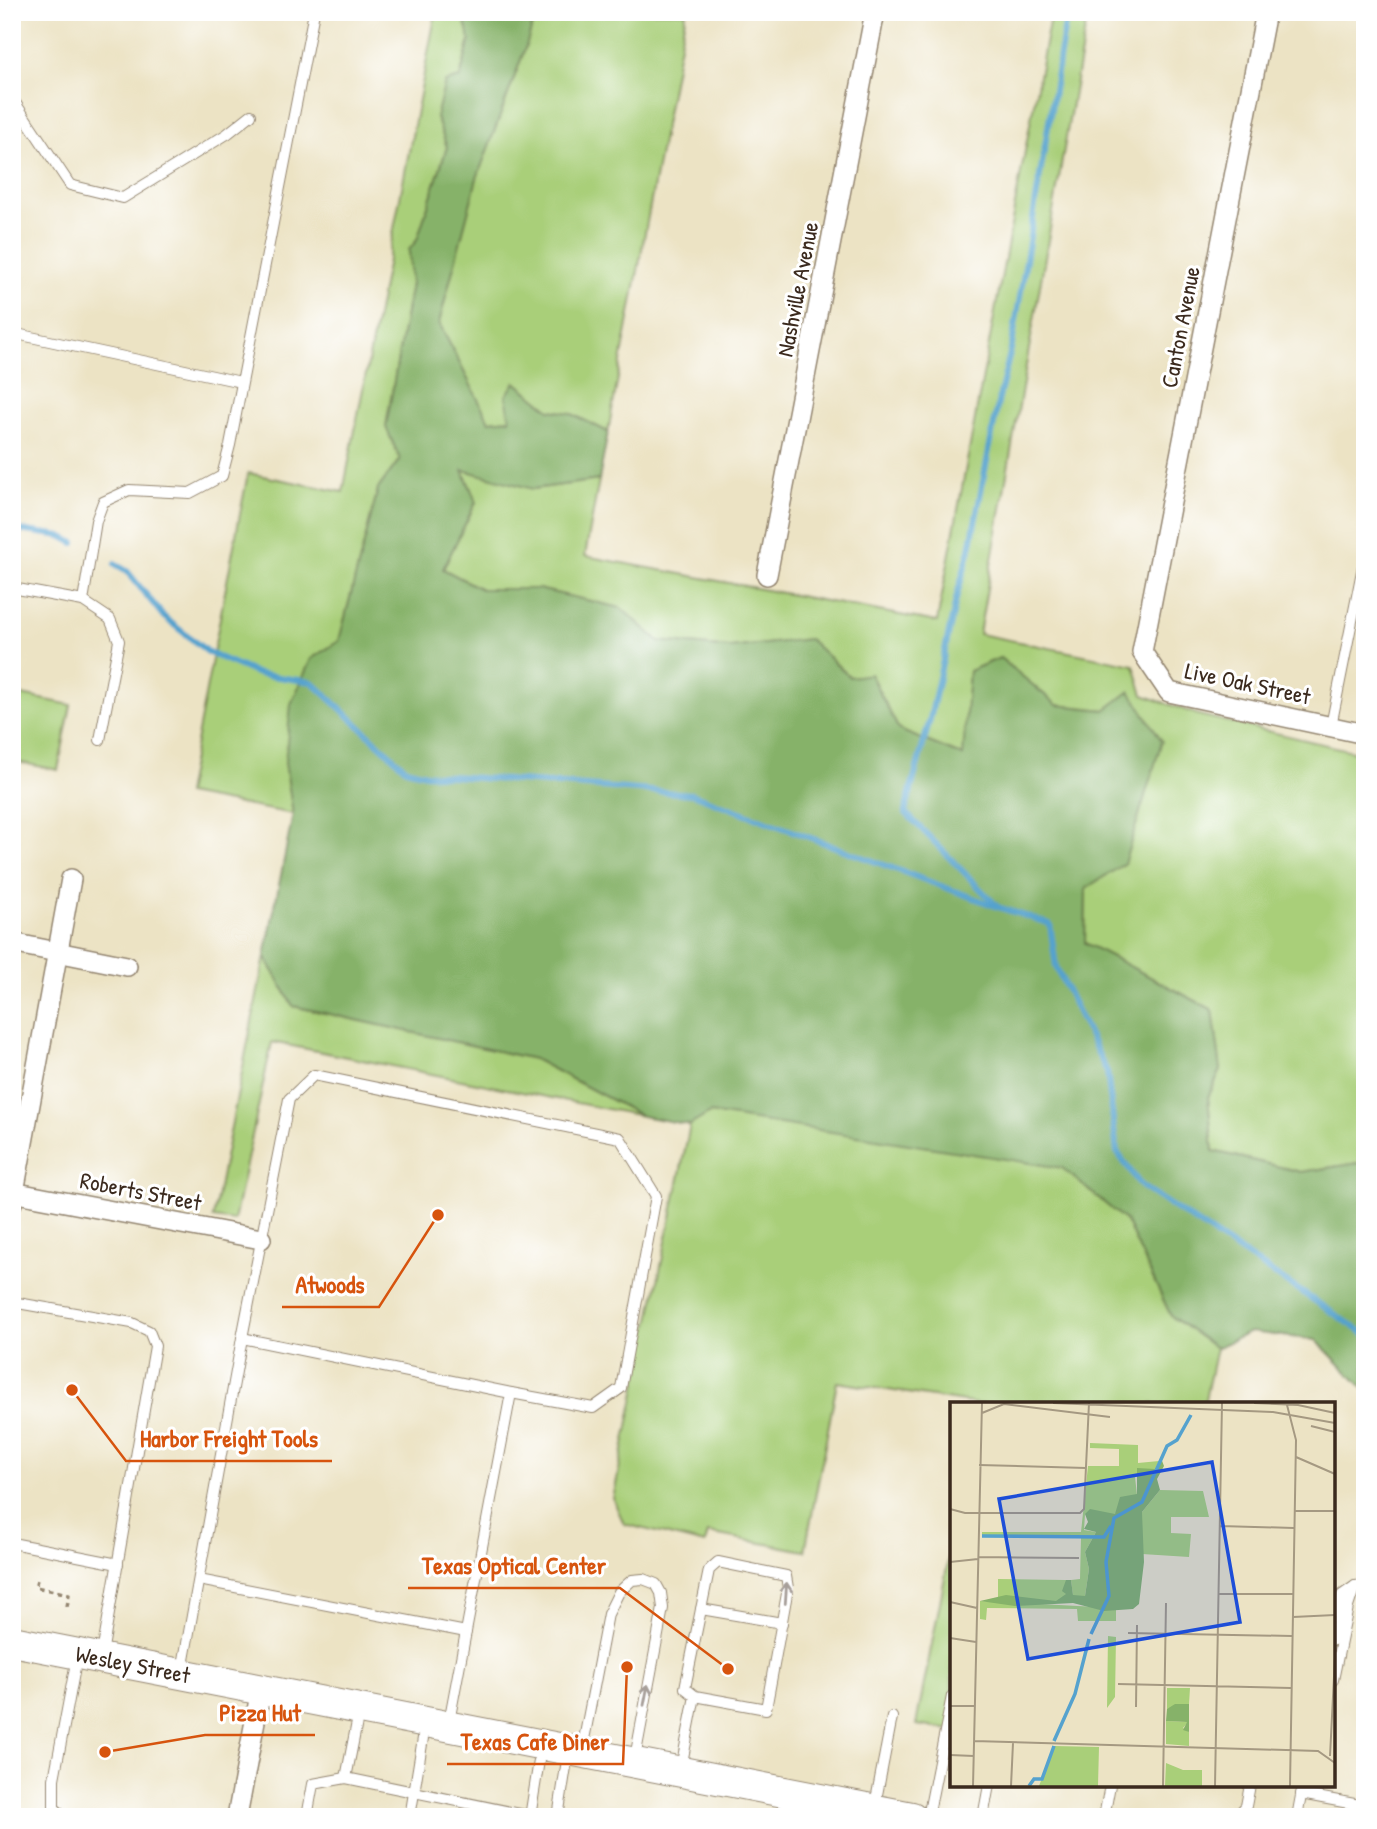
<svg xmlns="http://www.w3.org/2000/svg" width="1377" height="1829" font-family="'Patrick Hand',sans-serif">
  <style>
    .green { fill: #a9cf79; stroke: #727c4c; stroke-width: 2 }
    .forest { fill: #86b269; stroke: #606e44; stroke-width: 2 }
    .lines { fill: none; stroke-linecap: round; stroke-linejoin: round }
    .stream { stroke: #55a2ce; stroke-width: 6 }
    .lane-casing { stroke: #948671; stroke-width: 12 }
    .street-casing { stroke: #948671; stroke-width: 22 }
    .primary-casing { stroke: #948671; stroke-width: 32 }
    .path { stroke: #948671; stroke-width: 3.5; stroke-dasharray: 5 5; stroke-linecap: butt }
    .lane { stroke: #fff; stroke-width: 10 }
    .street { stroke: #fff; stroke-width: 19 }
    .primary { stroke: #fff; stroke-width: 30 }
    .oneway { stroke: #a79f9a }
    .labels { text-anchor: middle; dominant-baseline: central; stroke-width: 6; stroke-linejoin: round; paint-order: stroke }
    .street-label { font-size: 23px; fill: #3b2a1e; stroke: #fff }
    .inset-river { fill: none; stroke: #55a2ce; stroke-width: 3.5 }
    .inset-road { fill: none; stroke: #a59982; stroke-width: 2 }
    .view { fill: #1d4ed8; fill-opacity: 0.15; stroke: #1d4ed8; stroke-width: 3.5 }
    .inset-edge { fill: none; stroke: #3b2a1e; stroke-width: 3.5 }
    .leader { fill: none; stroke: #d7540e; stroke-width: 2.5 }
    .callout-dot { fill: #d7540e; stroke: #fff; stroke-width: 2.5 }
    .callout-label { font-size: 24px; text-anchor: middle; font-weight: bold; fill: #d7540e; stroke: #fff; stroke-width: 6; stroke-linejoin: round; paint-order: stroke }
  </style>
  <rect width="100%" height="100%" fill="#fff"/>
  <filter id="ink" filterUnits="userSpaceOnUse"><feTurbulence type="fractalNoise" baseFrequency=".0143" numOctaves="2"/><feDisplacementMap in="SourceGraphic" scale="14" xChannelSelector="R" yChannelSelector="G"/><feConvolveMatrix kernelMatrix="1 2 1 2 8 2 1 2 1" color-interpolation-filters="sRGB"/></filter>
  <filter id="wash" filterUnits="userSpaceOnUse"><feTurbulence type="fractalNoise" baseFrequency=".00686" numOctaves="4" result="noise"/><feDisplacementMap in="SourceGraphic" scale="28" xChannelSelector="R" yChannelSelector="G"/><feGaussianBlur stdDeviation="1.57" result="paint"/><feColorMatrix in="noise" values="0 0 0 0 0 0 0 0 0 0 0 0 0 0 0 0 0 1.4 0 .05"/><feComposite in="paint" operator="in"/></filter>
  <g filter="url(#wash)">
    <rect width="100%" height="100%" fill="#ece3c4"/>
    <g class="green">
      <path d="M 436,12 L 462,12 L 470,40 L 460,78 L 436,117 L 447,147 L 417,240 L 409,250 L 411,284 L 386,427 L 400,459 L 378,489 L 339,641 L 311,659 L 285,762 L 293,814 L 186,794 L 248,473 L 343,492 Z"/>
      <path d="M 536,12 L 686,12 L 608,432 L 570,413 L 550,410 L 515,382 L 510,419 L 489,421 L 439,323 L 477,178 L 527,43 Z"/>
      <path d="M 1051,12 L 1088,12 L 979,634 L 1134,665 L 1143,695 L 1199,715 L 1365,754 L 1365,1162 L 1301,1172 L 1213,1151 L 1208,1097 L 1221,1070 L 1213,1010 L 1085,943 L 1086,888 L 1124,864 L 1105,710 L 1057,705 L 1000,658 L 969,671 L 964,756 L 899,730 L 871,675 L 850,677 L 809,639 L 730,648 L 659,641 L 620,608 L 538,589 L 481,589 L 443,569 L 476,502 L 463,469 L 533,489 L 599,480 L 585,556 L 937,622 Z"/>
      <path d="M 12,693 L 71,705 L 58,770 L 12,761 Z"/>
      <path d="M 265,956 L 293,1006 L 534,1059 L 642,1116 L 272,1042 L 234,1221 L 213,1218 Z"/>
      <path d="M 710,1113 L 1062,1167 L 1126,1221 L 1171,1316 L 1216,1348 L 1204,1404 L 977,1404 L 837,1382 L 805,1551 L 708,1533 L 705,1544 L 624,1524 L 613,1499 L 690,1125 Z"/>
      <path d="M 952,1541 L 952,1730 L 916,1725 Z"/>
    </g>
    <path class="forest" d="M 462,12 L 536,12 L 527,43 L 477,178 L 439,323 L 489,421 L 510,419 L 506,396 L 515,382 L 550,410 L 570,413 L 608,432 L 599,480 L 533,489 L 463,470 L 476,502 L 443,569 L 481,589 L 538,589 L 621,608 L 659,641 L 730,648 L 809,639 L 850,677 L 870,674 L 899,730 L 963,756 L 969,671 L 1000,658 L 1057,705 L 1105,710 L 1130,691 L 1162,741 L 1124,864 L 1086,888 L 1085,943 L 1213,1010 L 1221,1070 L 1208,1097 L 1213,1151 L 1301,1172 L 1365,1162 L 1365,1390 L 1316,1340 L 1250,1332 L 1216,1348 L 1171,1316 L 1126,1221 L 1062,1168 L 710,1113 L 690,1125 L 642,1116 L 534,1059 L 293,1006 L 265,956 L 293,814 L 285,762 L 291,704 L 311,659 L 339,641 L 378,489 L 400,459 L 386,427 L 411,284 L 409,250 L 417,240 L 447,147 L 436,117 L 445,82 L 460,78 L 470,40 Z"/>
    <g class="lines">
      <g class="stream">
        <path d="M 12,529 L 61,536 L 74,543"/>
        <path d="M 115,564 L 127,571 L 164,617 L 209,653 L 258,674 L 312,682 L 406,769 L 426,774 L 692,794 L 998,907 L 1050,924 L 1056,967 L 1107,1072 L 1117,1152 L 1141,1186 L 1365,1334"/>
        <path d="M 996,905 L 905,812 L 930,719 L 957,595 L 970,549 L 999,398 L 1012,345 L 1067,12"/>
      </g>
    </g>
  </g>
  <g filter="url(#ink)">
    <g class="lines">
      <g class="lane-casing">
        <g id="lane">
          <path d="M 12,98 L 70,185 L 123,198 L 227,134 L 251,115"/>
          <path d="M 12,333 L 241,382"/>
          <path d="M 12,588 L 83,601 L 110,619 L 119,641 L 100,740"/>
          <path d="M 83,601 L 96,521 L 103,502 L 129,490 L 190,493 L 222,476 L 230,445 L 314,12"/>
          <path d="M 1331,726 L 1365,556"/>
          <path d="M 12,1302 L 132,1323 L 149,1331 L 155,1346 L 102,1654"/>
          <path d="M 242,1338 L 289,1099 L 314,1075 L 620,1138 L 656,1196 L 621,1388 L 593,1408 L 511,1393"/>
          <path d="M 12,1543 L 118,1564"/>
          <path d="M 199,1580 L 466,1632"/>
          <path d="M 701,1609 L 782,1623"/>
          <path d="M 1333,1640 L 1342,1595 L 1355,1586 L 1365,1585"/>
          <path d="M 182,1671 L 242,1338 L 511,1393 L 449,1722"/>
          <path d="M 1333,1680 L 1348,1607 L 1355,1586"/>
          <path d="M 12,1697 L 14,1698 L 12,1709"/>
          <path d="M 359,1712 L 346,1778 L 535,1817"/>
          <path d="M 582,1750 L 608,1614 L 619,1592 L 632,1580 L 643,1579 L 656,1584 L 661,1593 L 663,1608 L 635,1758"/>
          <path d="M 681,1768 L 695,1696 L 766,1709 L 788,1588 L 786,1576 L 718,1562 L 709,1570 L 685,1688 L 695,1696"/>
          <path d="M 1301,1794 L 1365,1806"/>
          <path d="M 875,1805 L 892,1717"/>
          <path d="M 65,1817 L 54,1808 L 54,1779 L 77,1657"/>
          <path d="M 307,1817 L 313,1784 L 346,1778"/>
          <path d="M 410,1817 L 425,1726"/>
          <path d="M 530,1817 L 541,1748"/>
          <path d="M 558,1817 L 568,1754"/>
          <path d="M 928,1817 L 952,1696"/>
          <path d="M 983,1817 L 989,1785"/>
          <path d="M 1104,1817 L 1110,1785"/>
          <path d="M 1236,1817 L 1246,1806 L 1250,1785"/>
          <path d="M 1297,1817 L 1303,1785"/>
        </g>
      </g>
      <g class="street-casing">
        <g id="street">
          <path d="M 1266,12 L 1142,652 L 1169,692 L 1365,734"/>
          <path d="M 767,575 L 875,12"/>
          <path d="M 12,943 L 127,966"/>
          <path d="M 12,1192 L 261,1239"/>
          <path d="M 12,1203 L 71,879"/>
          <path d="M 237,1817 L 261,1689"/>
        </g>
      </g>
      <g class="primary-casing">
        <path id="primary" d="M 12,1641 L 912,1817"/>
      </g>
      <path class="path" d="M 37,1580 L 35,1587 L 69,1594 L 67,1607"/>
      <use href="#lane" class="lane"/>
      <use href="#street" class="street"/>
      <use href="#primary" class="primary"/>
    </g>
    <defs><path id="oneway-shaft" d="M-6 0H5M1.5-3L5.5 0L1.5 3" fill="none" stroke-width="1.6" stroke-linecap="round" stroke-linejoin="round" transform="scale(1.75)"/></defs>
    <g class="oneway">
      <use href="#oneway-shaft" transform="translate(786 1593) rotate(-86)"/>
      <use href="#oneway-shaft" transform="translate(646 1695) rotate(-79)"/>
    </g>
  </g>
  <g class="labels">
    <g class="street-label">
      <text transform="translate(797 289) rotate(-79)">Nashville Avenue</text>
      <text transform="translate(1180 327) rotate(-79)">Canton Avenue</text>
      <text transform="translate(1248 683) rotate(12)">Live Oak Street</text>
      <text transform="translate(141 1191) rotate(11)">Roberts Street</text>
      <text transform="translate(133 1664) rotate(11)">Wesley Street</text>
    </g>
  </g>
  <g transform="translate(950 1402)">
    <rect width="385" height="385" fill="#ece3c4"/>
    <path d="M 140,41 L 188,43 L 188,61 L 209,59 L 205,67 L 185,75 L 187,93 L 165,112 L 135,112 L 134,128 L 146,130 L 135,150 L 139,167 L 135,194 L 123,194 L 121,178 L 130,177 L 131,136 L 32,134 L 32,130 L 131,130 L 138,64 L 169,64 L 169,47 L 140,46 ZM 210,88 L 253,89 L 259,115 L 221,115 L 221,131 L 241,132 L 239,155 L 192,152 L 192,110 ZM 48,177 L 116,178 L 117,192 L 106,200 L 48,196 ZM 30,199 L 166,206 L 166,219 L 128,219 L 127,207 L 37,206 L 36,218 L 30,217 ZM 158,234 L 166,235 L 165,295 L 157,306 ZM 217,286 L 240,286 L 239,302 L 217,307 ZM 216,319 L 238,320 L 233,326 L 239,330 L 239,344 L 216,342 ZM 104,344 L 149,345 L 148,384 L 89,384 ZM 216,361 L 233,368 L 252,368 L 252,384 L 215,384 Z" fill="#a9cf79"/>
    <path d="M 211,56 L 214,64 L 207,77 L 210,88 L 192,110 L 194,160 L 189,202 L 183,207 L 154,209 L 123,201 L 65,204 L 30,199 L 56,193 L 106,199 L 116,192 L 112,189 L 116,178 L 121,178 L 123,193 L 135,194 L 139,167 L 135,150 L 146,130 L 134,127 L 138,120 L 135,112 L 140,107 L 165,112 L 170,95 L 187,92 L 187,66 L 205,67 ZM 225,302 L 239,302 L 239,330 L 233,328 L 237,320 L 216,319 L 217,307 Z" fill="#86b269"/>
    <path class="inset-river" d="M 32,134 L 154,135 L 161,124M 141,232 L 159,194 L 156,160 L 164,116 L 192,100 L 217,44 L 227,38 L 241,13M 104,339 L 125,292 L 139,237M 79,384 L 84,377 L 92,377 L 104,344"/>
    <path class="inset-road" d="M 103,1 L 323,10 L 385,21M 304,1 L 348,3 L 385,11M 337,3 L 346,38 L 340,384M 32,11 L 54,2 L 160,15M 361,24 L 385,30M 346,55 L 385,72M 29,63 L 136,66M 0,107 L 15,111 L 130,111 L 134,107 L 139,1M 345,109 L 385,109M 270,124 L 344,126M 28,155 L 129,156M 0,160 L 28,157M 269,192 L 343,192M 0,200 L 27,206M 343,215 L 385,213M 178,231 L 342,234M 0,236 L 26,240M 168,282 L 341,286M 0,304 L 25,304M 186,305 L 187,223M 24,339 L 368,349 L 385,361M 0,353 L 24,354M 380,354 L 385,255M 23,384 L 32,1M 61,384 L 63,341M 213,384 L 216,201M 265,384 L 272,1"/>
    <path class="view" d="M 262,60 L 290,220 L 78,257 L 49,97 Z"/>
    <rect width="385" height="385" class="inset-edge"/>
  </g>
  <path class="leader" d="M438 1215L379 1307H282M72 1390L126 1461H332M728 1669L620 1588H408M105 1752L205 1735H315M627 1667L623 1764H447"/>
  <g class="callout-dot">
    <circle cx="438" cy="1215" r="7"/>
    <circle cx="72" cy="1390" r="7"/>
    <circle cx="728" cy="1669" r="7"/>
    <circle cx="105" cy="1752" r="7"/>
    <circle cx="627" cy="1667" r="7"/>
  </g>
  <g class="callout-label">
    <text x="330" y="1293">Atwoods</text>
    <text x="229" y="1447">Harbor Freight Tools</text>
    <text x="514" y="1574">Texas Optical Center</text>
    <text x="260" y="1721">Pizza Hut</text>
    <text x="535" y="1750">Texas Cafe Diner</text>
  </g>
  <rect width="1377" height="1829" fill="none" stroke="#fff" stroke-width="42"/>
</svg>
